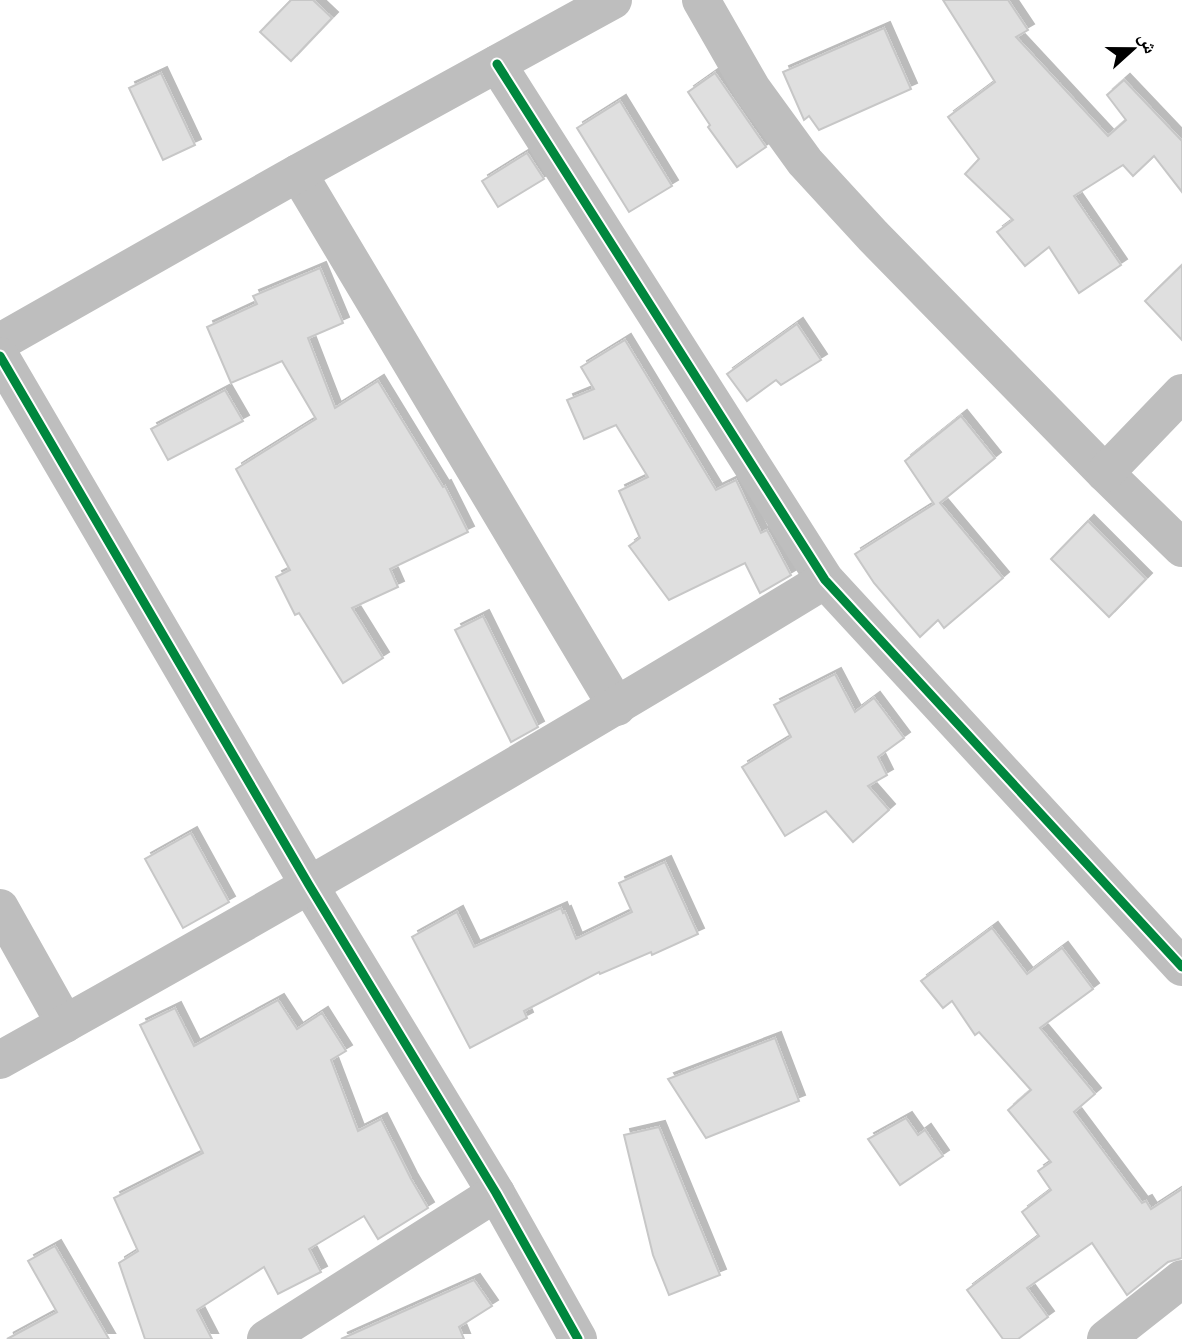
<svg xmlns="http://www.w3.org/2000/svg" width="1182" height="1339" font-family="Cabin,'Noto Naskh Arabic',sans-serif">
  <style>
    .building { fill: #dfdfdf; stroke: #c7c7c7; stroke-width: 2; filter: url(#shadow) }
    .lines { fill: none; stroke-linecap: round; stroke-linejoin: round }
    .minor { stroke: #bebebe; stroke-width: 38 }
    .cycleway-casing { stroke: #fff; stroke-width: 13 }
    .cycleway { stroke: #00873e; stroke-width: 9 }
  </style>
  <defs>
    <filter id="shadow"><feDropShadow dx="6" dy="-6" stdDeviation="0" flood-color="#0004"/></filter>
  </defs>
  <rect width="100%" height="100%" fill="#fff"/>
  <g class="building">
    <path d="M 291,0 L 313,0 L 332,18 L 291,61 L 260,32 Z"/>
    <path d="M 943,0 L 1008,0 L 1028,30 L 1016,37 L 1108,136 L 1126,120 L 1107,95 L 1124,80 L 1182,141 L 1182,192 L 1154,156 L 1133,176 L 1123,165 L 1074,196 L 1121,265 L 1079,293 L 1049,247 L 1025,266 L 997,232 L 1013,220 L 965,174 L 979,159 L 948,117 L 995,82 Z"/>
    <path d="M 884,28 L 911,89 L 819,130 L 809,116 L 804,120 L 783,72 Z"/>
    <path d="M 161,73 L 195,145 L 163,160 L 129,88 Z"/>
    <path d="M 715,73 L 766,147 L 737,167 L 708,127 L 710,125 L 688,92 Z"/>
    <path d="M 620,101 L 672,186 L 629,212 L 577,128 Z"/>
    <path d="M 527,153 L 544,179 L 498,207 L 482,181 Z"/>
    <path d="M 1182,265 L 1182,340 L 1145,301 Z"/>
    <path d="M 320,268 L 343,323 L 308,338 L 335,408 L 378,381 L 443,487 L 445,486 L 468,532 L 390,569 L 398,587 L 352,608 L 383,658 L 343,683 L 299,613 L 295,615 L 276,577 L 290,570 L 236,469 L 316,419 L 282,361 L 231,383 L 207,327 L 257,304 L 253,296 Z"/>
    <path d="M 797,324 L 821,360 L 781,385 L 776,380 L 747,401 L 727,374 Z"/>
    <path d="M 625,340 L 716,490 L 736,480 L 761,533 L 767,530 L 791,575 L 760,593 L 745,563 L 669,600 L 629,546 L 640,538 L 619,491 L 648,477 L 616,425 L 584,439 L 567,400 L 594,389 L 581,367 Z"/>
    <path d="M 225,390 L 243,421 L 168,460 L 151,429 Z"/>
    <path d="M 961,416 L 995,458 L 940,503 L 1003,578 L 944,628 L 938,620 L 920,637 L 874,583 L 855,554 L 934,504 L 905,461 Z"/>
    <path d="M 1088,521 L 1146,579 L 1109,617 L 1051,559 Z"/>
    <path d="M 483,616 L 538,727 L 511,742 L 455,630 Z"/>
    <path d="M 835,674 L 855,712 L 874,698 L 904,738 L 878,757 L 887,775 L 868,786 L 889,810 L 853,842 L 826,811 L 785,836 L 742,767 L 791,737 L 774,705 Z"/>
    <path d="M 191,833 L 229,902 L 183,928 L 145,859 Z"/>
    <path d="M 665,862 L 698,934 L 652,955 L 651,952 L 600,974 L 599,972 L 524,1011 L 527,1018 L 470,1048 L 412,937 L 457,912 L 474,947 L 561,908 L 563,913 L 565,912 L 576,939 L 632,912 L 619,883 Z"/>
    <path d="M 992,928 L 1027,974 L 1062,948 L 1093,989 L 1040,1028 L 1095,1094 L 1074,1112 L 1142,1203 L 1146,1201 L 1151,1209 L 1182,1189 L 1182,1258 L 1168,1262 L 1127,1295 L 1092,1243 L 1027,1288 L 1048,1317 L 1018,1339 L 1003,1339 L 967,1290 L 1039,1236 L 1022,1212 L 1051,1190 L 1038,1171 L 1051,1162 L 1008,1110 L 1031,1090 L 979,1032 L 975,1035 L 952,1001 L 943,1008 L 921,981 Z"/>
    <path d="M 278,1000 L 297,1029 L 322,1013 L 346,1051 L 331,1060 L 358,1131 L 381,1119 L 411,1179 L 428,1208 L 378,1239 L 364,1216 L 309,1249 L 321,1272 L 278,1294 L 264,1267 L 197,1310 L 212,1339 L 145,1339 L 119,1263 L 138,1251 L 114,1198 L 203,1153 L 140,1025 L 175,1008 L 194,1046 Z"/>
    <path d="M 775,1038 L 799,1101 L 706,1138 L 668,1079 Z"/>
    <path d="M 906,1118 L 918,1135 L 925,1130 L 943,1156 L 900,1185 L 868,1139 Z"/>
    <path d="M 659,1127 L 720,1275 L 669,1295 L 653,1255 L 624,1135 Z"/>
    <path d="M 55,1246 L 109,1339 L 7,1339 L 57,1312 L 28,1261 Z"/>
    <path d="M 474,1280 L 492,1306 L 459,1327 L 464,1339 L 341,1339 Z"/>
  </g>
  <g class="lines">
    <g class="minor">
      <path d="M 701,0 L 752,89 L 805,162 L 873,236 L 1105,473 L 1182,548"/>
      <path d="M 497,64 L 825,580 L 1182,967"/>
      <path d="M 298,173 L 617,707"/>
      <path d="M 0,342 L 298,173 L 613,0"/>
      <path d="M 0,356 L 309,885 L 496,1193 L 578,1339"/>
      <path d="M 1105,473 L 1182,393"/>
      <path d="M 0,908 L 65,1024"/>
      <path d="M 0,1060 C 278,905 553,746 825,580"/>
      <path d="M 266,1339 L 496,1193"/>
      <path d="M 1106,1339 L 1182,1279"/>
    </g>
    <g class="cycleway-casing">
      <g id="cycleway">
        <path d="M 497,64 L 825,580 L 1182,967"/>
        <path d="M 0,356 L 309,885 L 496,1193 L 578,1339"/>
      </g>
    </g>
    <use href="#cycleway" class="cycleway"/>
  </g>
  <g transform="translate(1133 49) rotate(69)" stroke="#ffffff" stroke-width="5" paint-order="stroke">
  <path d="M0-5L12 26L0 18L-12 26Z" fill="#000000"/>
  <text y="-10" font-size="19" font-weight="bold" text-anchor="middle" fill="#000000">ش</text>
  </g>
</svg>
